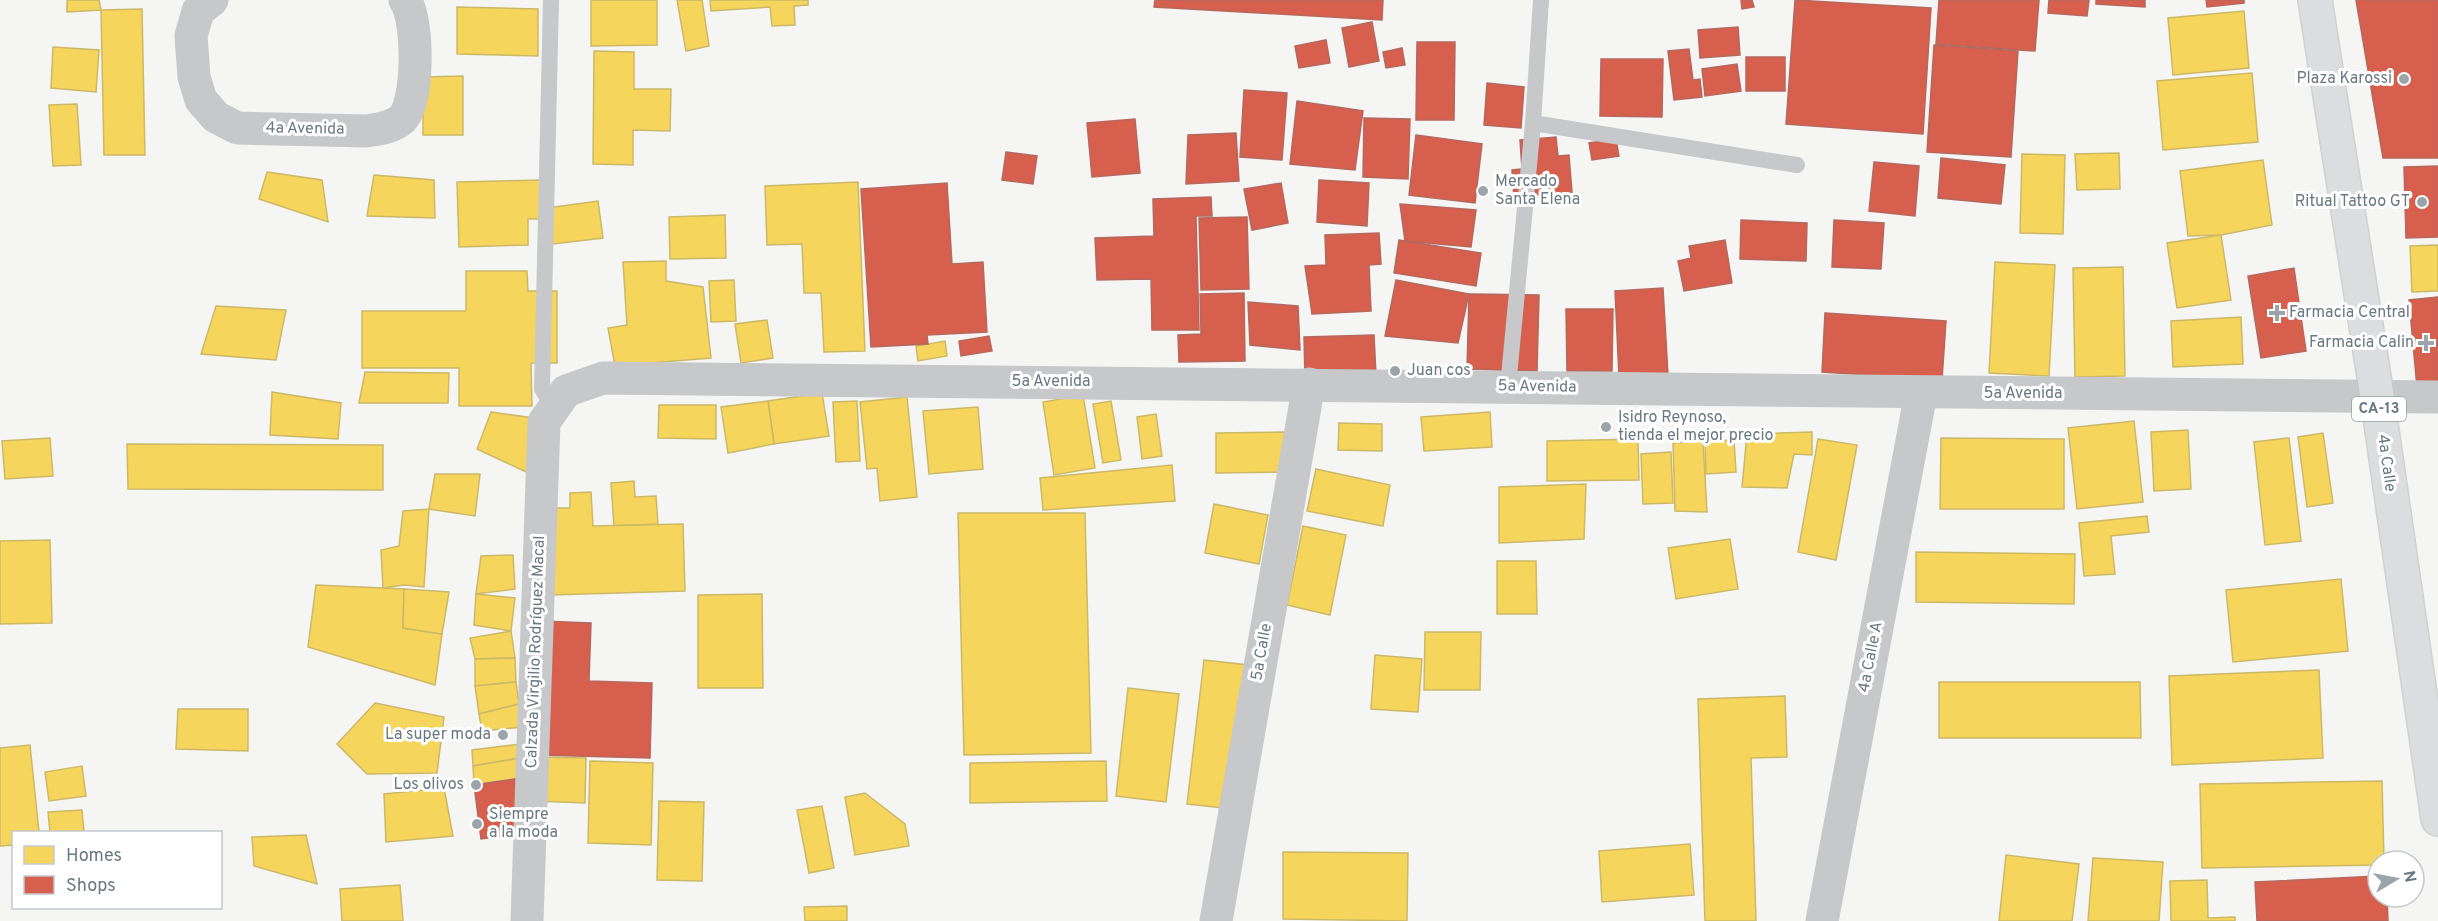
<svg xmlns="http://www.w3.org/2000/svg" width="2438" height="921" font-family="Overpass,sans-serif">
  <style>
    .homes { fill: #f6d55c; stroke: #ccb967; stroke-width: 1.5 }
    .shops { fill: #d6604d; stroke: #b5685d; stroke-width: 1.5 }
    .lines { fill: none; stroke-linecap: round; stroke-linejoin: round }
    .primary-casing { stroke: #d0d1d1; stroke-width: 36 }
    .lane { stroke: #c6c8c9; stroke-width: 16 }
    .street { stroke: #c6c8c9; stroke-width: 33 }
    .primary { stroke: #dcddde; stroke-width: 33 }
    .poi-dot { fill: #9aa4a9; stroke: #fff; stroke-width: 2 }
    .labels { text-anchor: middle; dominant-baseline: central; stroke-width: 6; stroke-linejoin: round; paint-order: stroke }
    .shield { fill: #fff; stroke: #96a1a7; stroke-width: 1.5 }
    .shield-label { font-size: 15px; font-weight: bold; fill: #697981 }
    .poi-label { font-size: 16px; fill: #697981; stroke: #fff; text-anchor: end }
    .street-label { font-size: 16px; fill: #697981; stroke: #fff }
  </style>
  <rect width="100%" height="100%" fill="#f5f5f4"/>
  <g class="homes">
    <path d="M 67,0 L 99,0 L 101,10 L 67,12 Z"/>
    <path d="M 591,0 L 657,0 L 657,45 L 591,46 Z"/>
    <path d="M 677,0 L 702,0 L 709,46 L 686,51 Z"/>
    <path d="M 710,0 L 808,0 L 808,5 L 794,6 L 795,25 L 772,26 L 770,7 L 711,11 Z"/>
    <path d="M 457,7 L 538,9 L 538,56 L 457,54 Z"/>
    <path d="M 142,9 L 145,155 L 104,155 L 101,10 Z"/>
    <path d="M 2244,11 L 2249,68 L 2173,75 L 2168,18 Z"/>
    <path d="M 53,47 L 99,50 L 96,92 L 51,88 Z"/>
    <path d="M 594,51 L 634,52 L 634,89 L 671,89 L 670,131 L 633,130 L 633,165 L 593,164 Z"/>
    <path d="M 2252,73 L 2258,142 L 2163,150 L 2157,81 Z"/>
    <path d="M 463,76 L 463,135 L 423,135 L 423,77 Z"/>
    <path d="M 77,104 L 81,165 L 53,166 L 49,105 Z"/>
    <path d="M 2119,153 L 2120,189 L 2077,190 L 2075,154 Z"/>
    <path d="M 2022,154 L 2065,155 L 2063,234 L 2020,233 Z"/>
    <path d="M 2263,160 L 2272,225 L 2221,235 L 2188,236 L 2180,171 Z"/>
    <path d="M 267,172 L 322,180 L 328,222 L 259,199 Z"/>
    <path d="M 374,175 L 434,180 L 435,218 L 367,216 Z"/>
    <path d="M 544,180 L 545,219 L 528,219 L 528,245 L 459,247 L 457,182 Z"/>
    <path d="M 858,182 L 865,351 L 824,352 L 821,293 L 804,293 L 802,244 L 767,245 L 765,186 Z"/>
    <path d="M 598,201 L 603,238 L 553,244 L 548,208 Z"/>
    <path d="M 725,215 L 726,258 L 670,259 L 669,217 Z"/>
    <path d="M 2221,235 L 2231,300 L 2177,308 L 2167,243 Z"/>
    <path d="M 2438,245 L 2438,291 L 2412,292 L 2410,246 Z"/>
    <path d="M 666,261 L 666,281 L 703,287 L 711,358 L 615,366 L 608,328 L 627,325 L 623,262 Z"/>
    <path d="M 1995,262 L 2055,265 L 2049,376 L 1989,373 Z"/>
    <path d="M 2123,267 L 2125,376 L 2075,377 L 2073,268 Z"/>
    <path d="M 466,271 L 527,271 L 528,291 L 557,291 L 557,363 L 531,363 L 532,406 L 459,406 L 459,368 L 362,368 L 362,311 L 466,311 Z"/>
    <path d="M 734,280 L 736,321 L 711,322 L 709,281 Z"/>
    <path d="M 216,306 L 286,310 L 276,360 L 201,354 Z"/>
    <path d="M 2241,317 L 2243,364 L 2173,367 L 2171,321 Z"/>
    <path d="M 767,320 L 773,358 L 741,363 L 735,324 Z"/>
    <path d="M 945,341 L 947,356 L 918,361 L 916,346 Z"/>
    <path d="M 365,372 L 449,373 L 448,403 L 359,403 Z"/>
    <path d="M 272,392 L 341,403 L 338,439 L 270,435 Z"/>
    <path d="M 822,393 L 829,436 L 774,444 L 768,401 Z"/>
    <path d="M 1083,395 L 1095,468 L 1054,475 L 1043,402 Z"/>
    <path d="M 907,397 L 917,497 L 880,501 L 877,468 L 867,469 L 860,402 Z"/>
    <path d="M 768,401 L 774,444 L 728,453 L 721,407 Z"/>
    <path d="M 857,401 L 860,461 L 836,462 L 833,402 Z"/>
    <path d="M 1111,401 L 1121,460 L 1103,463 L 1093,404 Z"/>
    <path d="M 659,405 L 716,405 L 716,439 L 658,438 Z"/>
    <path d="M 978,407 L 983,469 L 929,474 L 923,411 Z"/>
    <path d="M 491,412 L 541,419 L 537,477 L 477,449 Z"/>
    <path d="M 1490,412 L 1492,447 L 1424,451 L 1421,417 Z"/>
    <path d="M 1156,414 L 1162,456 L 1142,459 L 1137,417 Z"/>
    <path d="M 2134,421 L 2143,502 L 2077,509 L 2068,428 Z"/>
    <path d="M 1339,423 L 1382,424 L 1382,451 L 1338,450 Z"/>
    <path d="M 2188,430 L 2191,489 L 2154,491 L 2151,432 Z"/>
    <path d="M 1285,432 L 1286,472 L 1216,473 L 1216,433 Z"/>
    <path d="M 1812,432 L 1812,455 L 1794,454 L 1787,488 L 1742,487 L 1747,434 Z"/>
    <path d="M 2323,433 L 2333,503 L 2307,507 L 2298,437 Z"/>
    <path d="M 50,438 L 53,476 L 5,479 L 2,441 Z"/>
    <path d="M 1941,438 L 2064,439 L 2064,509 L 1940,509 Z"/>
    <path d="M 2289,438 L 2301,541 L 2265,545 L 2254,442 Z"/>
    <path d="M 1638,439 L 1639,480 L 1547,481 L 1547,441 Z"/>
    <path d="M 1818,439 L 1857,445 L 1836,560 L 1798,552 Z"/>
    <path d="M 1734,440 L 1736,472 L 1706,474 L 1705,441 Z"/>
    <path d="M 1703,441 L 1707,512 L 1675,511 L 1673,443 Z"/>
    <path d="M 127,444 L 383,445 L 383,490 L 128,489 Z"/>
    <path d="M 1671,452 L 1673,503 L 1643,504 L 1641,454 Z"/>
    <path d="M 1172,465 L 1175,501 L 1043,510 L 1040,478 Z"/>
    <path d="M 1316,469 L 1390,485 L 1383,526 L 1307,511 Z"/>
    <path d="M 435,474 L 480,474 L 475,516 L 429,509 Z"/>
    <path d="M 634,481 L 635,497 L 656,496 L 658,524 L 614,526 L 611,483 Z"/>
    <path d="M 1586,484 L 1584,539 L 1499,543 L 1499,487 Z"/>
    <path d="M 591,492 L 593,526 L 683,524 L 685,591 L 551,595 L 549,508 L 570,508 L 570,493 Z"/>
    <path d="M 1214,504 L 1268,515 L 1259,564 L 1205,553 Z"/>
    <path d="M 429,509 L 424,587 L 404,585 L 383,588 L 381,550 L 399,546 L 403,511 Z"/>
    <path d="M 958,513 L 1085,513 L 1091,753 L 964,755 Z"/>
    <path d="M 2147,516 L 2149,532 L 2111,536 L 2115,574 L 2084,576 L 2079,523 Z"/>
    <path d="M 1303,526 L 1346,535 L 1330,615 L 1287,605 Z"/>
    <path d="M 1730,539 L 1738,589 L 1676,599 L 1668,548 Z"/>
    <path d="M 50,540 L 52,623 L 0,624 L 0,541 Z"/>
    <path d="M 1916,552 L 2075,554 L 2074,604 L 1916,602 Z"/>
    <path d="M 513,555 L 515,589 L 476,594 L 481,556 Z"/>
    <path d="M 1497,561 L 1536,561 L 1537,614 L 1497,614 Z"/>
    <path d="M 2341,579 L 2348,651 L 2233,662 L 2226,590 Z"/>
    <path d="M 316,585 L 404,589 L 403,628 L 442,634 L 435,685 L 308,647 Z"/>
    <path d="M 404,589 L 449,592 L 442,634 L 403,628 Z"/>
    <path d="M 476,594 L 515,598 L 511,631 L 474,625 Z"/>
    <path d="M 762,594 L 763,688 L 698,688 L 698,595 Z"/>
    <path d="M 511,631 L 515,658 L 475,659 L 470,638 Z"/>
    <path d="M 1425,632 L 1481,632 L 1480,690 L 1424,690 Z"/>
    <path d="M 1375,655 L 1422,659 L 1418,712 L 1371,709 Z"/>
    <path d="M 515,658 L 516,682 L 475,686 L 475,659 Z"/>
    <path d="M 1204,660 L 1249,665 L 1233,809 L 1187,804 Z"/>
    <path d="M 2319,670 L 2323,758 L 2172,765 L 2169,676 Z"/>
    <path d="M 516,682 L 519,704 L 479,714 L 475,686 Z"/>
    <path d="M 1939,682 L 2140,682 L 2141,738 L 1939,738 Z"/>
    <path d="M 1128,688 L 1179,694 L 1166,802 L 1116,796 Z"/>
    <path d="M 1785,696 L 1787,757 L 1751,758 L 1756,921 L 1705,921 L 1698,699 Z"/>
    <path d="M 375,703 L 444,717 L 437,773 L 367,774 L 337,744 Z"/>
    <path d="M 519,704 L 523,727 L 482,731 L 479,714 Z"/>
    <path d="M 178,709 L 248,709 L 248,751 L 176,749 Z"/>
    <path d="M 521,744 L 520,758 L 473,766 L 472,750 Z"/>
    <path d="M 30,745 L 39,832 L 14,832 L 14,845 L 0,846 L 0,748 Z"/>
    <path d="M 536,757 L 586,758 L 585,803 L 535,801 Z"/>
    <path d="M 520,758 L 521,778 L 474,785 L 473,766 Z"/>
    <path d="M 590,761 L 653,763 L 651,845 L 588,843 Z"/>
    <path d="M 1106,761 L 1107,801 L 970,803 L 970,763 Z"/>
    <path d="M 82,766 L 86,796 L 49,801 L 45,772 Z"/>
    <path d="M 2382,781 L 2384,861 L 2378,861 L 2378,865 L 2202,868 L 2200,784 Z"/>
    <path d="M 444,788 L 453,836 L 386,842 L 384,794 Z"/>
    <path d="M 865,793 L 905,824 L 909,846 L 855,855 L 845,797 Z"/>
    <path d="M 659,801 L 704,802 L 702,881 L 657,880 Z"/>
    <path d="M 822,806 L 834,868 L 809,873 L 797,810 Z"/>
    <path d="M 82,810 L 84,832 L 50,832 L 48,812 Z"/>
    <path d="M 306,835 L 317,884 L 254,866 L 252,837 Z"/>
    <path d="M 1690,844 L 1694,895 L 1602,902 L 1599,851 Z"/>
    <path d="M 1283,852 L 1408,853 L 1407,921 L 1283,919 Z"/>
    <path d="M 2006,855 L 2079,864 L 2072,921 L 1999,921 Z"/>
    <path d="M 2093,858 L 2163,862 L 2159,921 L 2088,921 Z"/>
    <path d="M 2207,880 L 2208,918 L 2235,917 L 2235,921 L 2171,921 L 2170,881 Z"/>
    <path d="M 400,885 L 403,921 L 342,921 L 340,889 Z"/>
    <path d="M 847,906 L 847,921 L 805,921 L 804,907 Z"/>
  </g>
  <g class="shops">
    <path d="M 1155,0 L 1383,0 L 1382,20 L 1154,7 Z"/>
    <path d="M 1741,0 L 1752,0 L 1754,7 L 1742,9 Z"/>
    <path d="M 1795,0 L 1931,8 L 1923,134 L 1786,124 Z"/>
    <path d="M 1939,0 L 2039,0 L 2035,51 L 1936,44 Z"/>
    <path d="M 2049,0 L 2089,0 L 2087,16 L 2048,13 Z"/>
    <path d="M 2096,0 L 2145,0 L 2145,7 L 2096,4 Z"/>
    <path d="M 2206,0 L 2244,0 L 2244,3 L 2207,7 Z"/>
    <path d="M 2356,0 L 2438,0 L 2438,158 L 2383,158 Z"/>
    <path d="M 1372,22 L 1379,61 L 1349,67 L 1342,28 Z"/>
    <path d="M 1738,27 L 1740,55 L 1700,58 L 1698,30 Z"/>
    <path d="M 1326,40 L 1330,63 L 1299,68 L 1295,46 Z"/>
    <path d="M 1417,42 L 1455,42 L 1454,120 L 1416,120 Z"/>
    <path d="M 1934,45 L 2018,51 L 2011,157 L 1927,152 Z"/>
    <path d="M 1402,48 L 1405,65 L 1386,68 L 1383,52 Z"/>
    <path d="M 1689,49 L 1693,80 L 1700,79 L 1702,97 L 1674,100 L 1668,51 Z"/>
    <rect x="1746" y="57" width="39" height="34"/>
    <path d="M 1601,59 L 1663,59 L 1662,117 L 1600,116 Z"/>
    <path d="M 1737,64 L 1741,91 L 1705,96 L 1702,69 Z"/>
    <path d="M 1487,83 L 1524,87 L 1521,128 L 1484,125 Z"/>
    <path d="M 1244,90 L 1287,93 L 1282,160 L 1240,157 Z"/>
    <path d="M 1297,101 L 1363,111 L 1355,170 L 1290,164 Z"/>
    <path d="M 1364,118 L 1410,119 L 1408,179 L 1363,177 Z"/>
    <path d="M 1135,119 L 1140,173 L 1092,177 L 1087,123 Z"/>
    <path d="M 1236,133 L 1239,181 L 1186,184 L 1188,135 Z"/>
    <path d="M 1416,135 L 1482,144 L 1475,203 L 1409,195 Z"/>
    <path d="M 1556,137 L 1558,156 L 1569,155 L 1572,192 L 1514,198 L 1512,170 L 1522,169 L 1520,140 Z"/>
    <path d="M 1616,139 L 1619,156 L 1592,160 L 1589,143 Z"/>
    <path d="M 1006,152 L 1037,156 L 1033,184 L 1002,180 Z"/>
    <path d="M 1941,158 L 2005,165 L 2001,204 L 1938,198 Z"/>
    <path d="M 1874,162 L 1919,166 L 1915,216 L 1869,211 Z"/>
    <path d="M 2438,166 L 2438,237 L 2406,238 L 2404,167 Z"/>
    <path d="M 1319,180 L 1369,183 L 1367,226 L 1317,222 Z"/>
    <path d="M 947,183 L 952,264 L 983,262 L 987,332 L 927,335 L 928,344 L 871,347 L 861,189 Z"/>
    <path d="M 1281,183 L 1288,223 L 1252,230 L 1244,189 Z"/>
    <path d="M 1211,197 L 1212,216 L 1196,216 L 1199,330 L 1152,330 L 1151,279 L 1097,280 L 1095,238 L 1154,236 L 1153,199 Z"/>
    <path d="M 1400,204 L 1476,210 L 1471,247 L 1405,241 Z"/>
    <path d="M 1247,217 L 1249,289 L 1201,290 L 1199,218 Z"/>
    <path d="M 1741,220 L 1807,223 L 1806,261 L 1740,259 Z"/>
    <path d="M 1834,220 L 1884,223 L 1881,269 L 1832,267 Z"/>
    <path d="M 1379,233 L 1381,264 L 1369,265 L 1371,311 L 1312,314 L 1305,266 L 1326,265 L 1325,235 Z"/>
    <path d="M 1399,240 L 1481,253 L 1476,286 L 1394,273 Z"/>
    <path d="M 1725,240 L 1732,283 L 1684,291 L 1678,261 L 1691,258 L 1689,246 Z"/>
    <path d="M 2294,268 L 2306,351 L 2261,358 L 2248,276 Z"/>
    <path d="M 1396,280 L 1469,294 L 1458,343 L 1385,336 Z"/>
    <path d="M 1663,288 L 1668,375 L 1619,377 L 1615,291 Z"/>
    <path d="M 1244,293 L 1245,361 L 1179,362 L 1178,335 L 1201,334 L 1200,294 Z"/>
    <path d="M 1469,294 L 1539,295 L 1537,371 L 1467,369 Z"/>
    <path d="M 2438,297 L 2438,385 L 2417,387 L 2409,300 Z"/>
    <path d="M 1248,302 L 1298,306 L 1300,350 L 1250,345 Z"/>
    <path d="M 1566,309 L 1613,309 L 1612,371 L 1567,371 Z"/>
    <path d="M 1825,313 L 1946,321 L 1942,380 L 1822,372 Z"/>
    <path d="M 1374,335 L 1376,375 L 1305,378 L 1304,337 Z"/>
    <path d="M 989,336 L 992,351 L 961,356 L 959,341 Z"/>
    <path d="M 541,621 L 591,623 L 589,681 L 652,683 L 650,758 L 537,755 Z"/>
    <path d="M 521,778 L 524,833 L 481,839 L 474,785 Z"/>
    <path d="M 2378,876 L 2378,897 L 2387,897 L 2388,921 L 2257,921 L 2255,882 Z"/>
  </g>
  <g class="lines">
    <g class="primary-casing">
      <path id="primary" d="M 2315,0 L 2377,396 L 2438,819"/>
    </g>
    <g class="lane">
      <path d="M 551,0 L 542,389 L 553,408"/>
      <path d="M 1533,123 L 1797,165"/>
      <path d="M 1508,387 L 1533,123 L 1541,0"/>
    </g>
    <g class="street">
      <path d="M 212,0 L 198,11 L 191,36 L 194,77 L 201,100 L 216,117 L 237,128 L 366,131 C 378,129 392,128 402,119 C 419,102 419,20 405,0"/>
      <path d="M 527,921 L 544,422 L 566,391 L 603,378 L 2438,397"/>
      <path d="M 1216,921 L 1309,384"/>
      <path d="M 1822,921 L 1921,393"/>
    </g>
    <use href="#primary" class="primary"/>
  </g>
  <g class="poi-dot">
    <circle cx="2404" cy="79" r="6"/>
    <circle cx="1483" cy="191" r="6"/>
    <circle cx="2422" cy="202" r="6"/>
    <path d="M2274 304h6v6h6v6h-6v6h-6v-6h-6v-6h6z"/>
    <path d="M2423 334h6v6h6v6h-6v6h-6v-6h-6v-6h6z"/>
    <circle cx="1395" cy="371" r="6"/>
    <circle cx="1606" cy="427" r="6"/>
    <circle cx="503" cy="735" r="6"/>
    <circle cx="476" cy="785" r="6"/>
    <circle cx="477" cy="824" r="6"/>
  </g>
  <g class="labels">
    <rect class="shield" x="2352" y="397" width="54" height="24" rx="4.5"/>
    <g class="shield-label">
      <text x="2379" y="409">CA-13</text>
    </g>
    <g class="poi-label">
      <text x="2392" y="79">Plaza Karossi</text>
      <text x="1495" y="182" text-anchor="start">Mercado<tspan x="1495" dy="18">Santa Elena</tspan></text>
      <text x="2410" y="202">Ritual Tattoo GT</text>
      <text x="2289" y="313" text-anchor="start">Farmacia Central</text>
      <text x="2414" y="343">Farmacia Calin</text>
      <text x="1407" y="371" text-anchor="start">Juan cos</text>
      <text x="1618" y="418" text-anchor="start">Isidro Reynoso,<tspan x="1618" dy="18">tienda el mejor precio</tspan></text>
      <text x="491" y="735">La super moda</text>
      <text x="464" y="785">Los olivos</text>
      <text x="489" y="815" text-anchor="start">Siempre<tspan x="489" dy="18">a la moda</tspan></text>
    </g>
    <g class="street-label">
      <text transform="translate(305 129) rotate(1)">4a Avenida</text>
      <text x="1051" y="382">5a Avenida</text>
      <text transform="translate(1537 387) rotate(1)">5a Avenida</text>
      <text x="2023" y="394">5a Avenida</text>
      <text transform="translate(2386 463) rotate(82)">4a Calle</text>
      <text transform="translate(536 652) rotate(-88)">Calzada Virgilio Rodríguez Macal</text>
      <text transform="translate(1262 652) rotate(-80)">5a Calle</text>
      <text transform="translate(1871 657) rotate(-79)">4a Calle A</text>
    </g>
  </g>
  <rect x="12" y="831" width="210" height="78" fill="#ffffff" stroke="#c3c9cd" stroke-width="1.5"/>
  <rect x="24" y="846" width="30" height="18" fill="#f6d55c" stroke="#c3c9cd" stroke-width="1.5"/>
  <text x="66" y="861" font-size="18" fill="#697981">Homes</text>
  <rect x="24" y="876" width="30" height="18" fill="#d6604d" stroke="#c3c9cd" stroke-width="1.5"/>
  <text x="66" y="891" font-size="18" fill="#697981">Shops</text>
  <g transform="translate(2396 879) rotate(80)"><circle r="28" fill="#ffffff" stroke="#c3c9cd" stroke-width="1.5"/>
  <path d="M0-4.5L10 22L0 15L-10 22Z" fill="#9aa4a9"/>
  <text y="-9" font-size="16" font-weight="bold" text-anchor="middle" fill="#697981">N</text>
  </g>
</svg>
